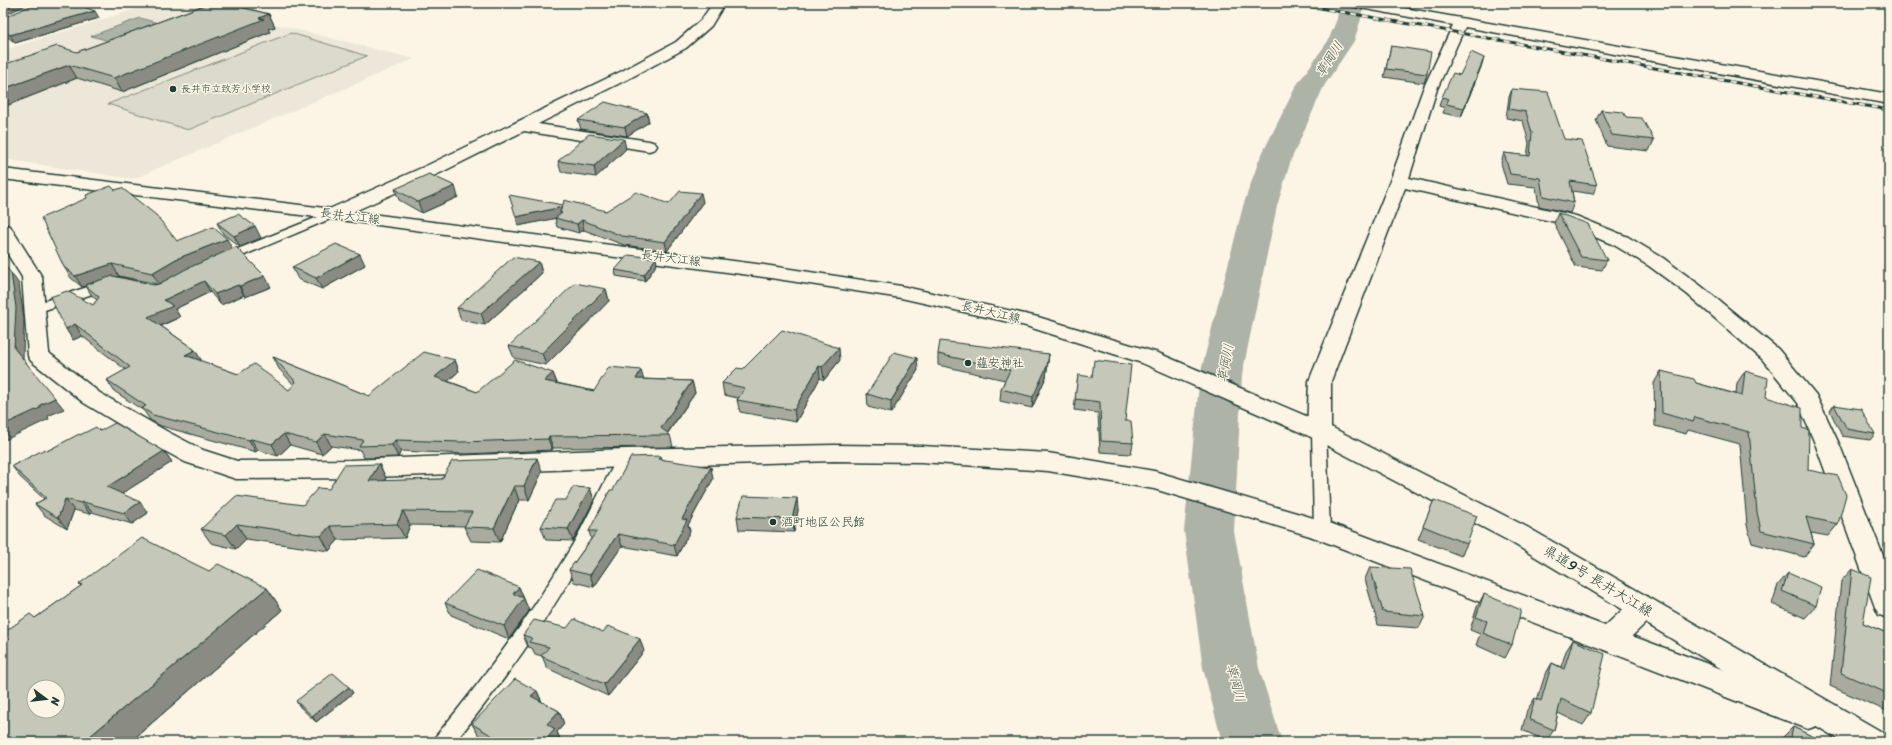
<svg xmlns="http://www.w3.org/2000/svg" width="1892" height="745" font-family="Sriracha,'Klee One',sans-serif">
  <style>
    .built { fill: #ece7d8 }
    .green { fill: #dcdacc; stroke: #7e8c80 }
    .water { fill: #aeb3a7; stroke: #758479 }
    .lines { fill: none; stroke-linecap: round; stroke-linejoin: round }
    .river { fill: #aeb3a7; fill-rule: evenodd }
    .service-casing { stroke: #1f3d34; stroke-width: 3 }
    .minor-casing { stroke: #1f3d34; stroke-width: 3 }
    .primary-casing { stroke: #1f3d34; stroke-width: 3 }
    .service { fill: #fcf5e5; fill-rule: evenodd }
    .minor { fill: #fcf5e5; fill-rule: evenodd }
    .primary { fill: #fcf5e5; fill-rule: evenodd }
    .rail-casing { stroke: #1f3d34; stroke-width: 3 }
    .rail { stroke: #fcf5e5; stroke-width: 2; stroke-dasharray: 6; stroke-linecap: butt }
    .wall { fill: #a9ab9f; stroke: #1f3d34; fill-rule: evenodd }
    .shaded-wall { fill: #8a8b82; stroke: #1f3d34 }
    .building { fill: #c5c7b9; stroke: #1f3d34; fill-rule: evenodd }
    .poi-dot { fill: #1f3d34; stroke: #fcf5e5; stroke-width: 1.5 }
    .labels { text-anchor: middle; dominant-baseline: central; stroke-width: 3; stroke-linejoin: round; paint-order: stroke }
    .far-poi-label { font-size: 10px; fill: #1f3d34; stroke: #fcf5e5; text-anchor: start }
    .street-label { font-size: 12px; fill: #1f3d34; stroke: #fcf5e5 }
    .poi-label { font-size: 12px; fill: #1f3d34; stroke: #fcf5e5; text-anchor: start }
    .water-label { font-size: 13px; font-style: italic; fill: #435a51; stroke: #fcf5e5 }
    .near-street-label { font-size: 14px; fill: #1f3d34; stroke: #fcf5e5 }
  </style>
  <rect width="100%" height="100%" fill="#fcf5e5"/>
  <filter id="ink" filterUnits="userSpaceOnUse"><feTurbulence type="fractalNoise" baseFrequency=".025" numOctaves="2"/><feDisplacementMap in="SourceGraphic" scale="8" xChannelSelector="R" yChannelSelector="G"/><feConvolveMatrix kernelMatrix="1 2 1 2 8 2 1 2 1" color-interpolation-filters="sRGB"/></filter>
  <g filter="url(#ink)">
    <path class="built" d="M 155,3 L 191,3 L 414,59 L 133,179 L 3,159 L 3,122 L 7,120 L 3,119 L 4,50 Z"/>
    <path class="green" d="M 291,33 L 367,56 L 188,130 L 108,104 Z"/>
    <path class="water" d="M 140,18 L 158,23 L 109,41 L 91,36 Z"/>
    <g class="lines">
      <path class="river" d="M 1339,3 L 1363,3 L 1361,19 L 1354,41 L 1324,86 L 1291,160 L 1277,206 L 1242,375 L 1234,531 L 1259,668 L 1282,742 L 1222,742 L 1203,668 L 1184,531 L 1200,375 L 1243,206 L 1259,160 L 1296,86 L 1328,41 L 1337,19 Z"/>
      <g class="service-casing">
        <g id="service">
          <path d="M 333,211 L 337,212 L 339,214 L 337,216 L 228,262 L 220,262 L 218,259 L 220,256 Z"/>
          <path d="M 106,281 L 110,282 L 112,285 L 110,288 L 39,312 L 29,312 L 28,309 L 29,306 Z"/>
          <path d="M 1319,426 L 1324,427 L 1326,431 L 1330,530 L 1328,534 L 1322,536 L 1316,534 L 1314,530 L 1312,431 L 1314,427 Z"/>
          <path d="M 625,453 L 630,454 L 633,458 C 616,493 600,528 580,562 C 544,625 501,685 455,742 L 433,742 L 436,736 C 484,678 529,618 567,554 C 587,521 601,486 620,454 Z"/>
        </g>
      </g>
      <g class="minor-casing">
        <g id="minor">
          <path d="M 713,3 L 725,3 L 711,26 L 686,48 L 630,78 L 538,124 L 649,141 L 655,143 L 657,146 L 655,149 L 649,151 L 524,131 L 440,173 L 339,218 L 333,219 L 327,218 L 324,214 L 327,210 L 428,165 L 620,72 L 676,42 L 701,20 Z"/>
          <path d="M 1349,3 L 1376,3 L 1889,94 L 1889,104 L 1465,27 L 1437,89 L 1409,178 L 1576,216 L 1628,237 L 1663,258 L 1701,286 L 1778,349 L 1816,395 L 1840,446 L 1889,571 L 1889,618 L 1879,615 L 1875,607 L 1816,446 L 1798,403 L 1762,359 L 1687,294 L 1649,266 L 1614,245 L 1564,224 L 1405,188 L 1331,381 L 1331,431 L 1327,437 L 1319,439 L 1311,437 L 1307,431 L 1309,381 L 1390,181 L 1423,89 L 1453,25 L 1355,7 L 1351,6 Z"/>
          <path d="M 3,224 L 10,226 L 42,277 L 49,353 L 100,393 L 168,432 L 203,450 L 237,461 L 350,460 L 625,449 L 834,445 L 921,446 L 1048,453 L 1154,471 L 1327,522 L 1605,626 L 1633,600 L 1643,597 L 1653,600 L 1657,608 L 1653,616 L 1632,636 L 1819,705 L 1823,715 L 1819,725 L 1808,729 L 1310,536 L 1154,489 L 1048,471 L 921,462 L 834,461 L 625,467 L 350,478 L 236,479 L 185,462 L 152,444 L 84,403 L 31,361 L 28,356 L 22,277 L 3,247 Z"/>
        </g>
      </g>
      <g class="primary-casing">
        <path id="primary" d="M 3,169 L 333,209 L 764,265 L 901,286 L 1038,317 L 1158,353 L 1327,425 L 1527,527 L 1882,732 L 1887,742 L 1843,742 L 1509,541 L 1311,437 L 1142,363 L 1026,326 L 901,298 L 764,277 L 333,219 L 3,179 Z"/>
      </g>
      <use href="#service" class="service"/>
      <use href="#minor" class="minor"/>
      <use href="#primary" class="primary"/>
      <g class="rail-casing">
        <path id="rail" d="M 1292,3 L 1889,110"/>
      </g>
      <use href="#rail" class="rail"/>
    </g>
    <g class="wall">
      <path d="M 204,3 L 233,3 L 229,4 L 269,14 L 275,27 L 268,29 L 270,32 L 122,92 L 77,78 L 3,107 L 3,65 L 77,52 L 207,4 Z"/>
      <path d="M 83,6 L 99,18 L 15,43 L 3,33 L 3,18 Z"/>
      <path d="M 1391,46 L 1427,74 L 1424,83 L 1384,77 Z"/>
      <path d="M 1481,67 L 1461,117 L 1443,113 L 1445,108 L 1439,106 L 1442,97 Z"/>
      <path d="M 1512,89 L 1564,139 L 1597,185 L 1593,194 L 1572,191 L 1574,203 L 1570,213 L 1539,206 L 1536,187 L 1507,184 L 1501,163 L 1504,153 L 1527,156 L 1529,143 L 1523,121 L 1506,118 L 1509,97 Z"/>
      <path d="M 1601,110 L 1626,117 L 1654,140 L 1649,151 L 1607,146 L 1596,120 Z"/>
      <path d="M 647,113 L 649,122 L 627,136 L 581,129 L 578,120 Z"/>
      <path d="M 626,149 L 596,177 L 561,172 L 558,161 Z"/>
      <path d="M 395,189 L 458,197 L 422,213 L 399,200 Z"/>
      <path d="M 703,202 L 667,251 L 624,245 L 584,230 L 579,233 L 557,227 L 555,218 L 518,226 L 563,205 L 606,211 L 669,204 Z"/>
      <path d="M 1558,213 L 1607,260 L 1602,270 L 1576,267 L 1554,223 Z"/>
      <path d="M 217,223 L 261,238 L 240,247 L 223,234 Z"/>
      <path d="M 177,241 L 232,249 L 271,287 L 245,297 L 244,295 L 221,305 L 210,292 L 175,309 L 180,317 L 161,326 L 195,350 L 201,361 L 238,374 L 289,390 L 294,385 L 279,369 L 273,357 L 369,396 L 455,360 L 459,371 L 448,381 L 477,392 L 553,373 L 557,383 L 594,391 L 643,379 L 692,381 L 695,393 L 668,433 L 670,435 L 673,447 L 553,448 L 552,450 L 466,454 L 401,451 L 398,457 L 364,458 L 360,450 L 331,446 L 322,454 L 290,445 L 278,456 L 258,450 L 256,452 L 161,426 L 150,420 L 144,411 L 114,391 L 107,380 L 126,370 L 82,336 L 73,340 L 66,329 L 93,305 L 97,300 L 92,296 L 86,286 L 82,287 L 71,278 L 64,267 ZM 117,276 L 119,276 L 157,284 L 154,285 Z"/>
      <path d="M 539,262 L 542,273 L 485,325 L 461,320 L 457,308 Z"/>
      <path d="M 657,264 L 645,281 L 616,276 L 615,270 Z"/>
      <path d="M 365,265 L 322,289 L 298,279 L 292,267 Z"/>
      <path d="M 606,289 L 609,301 L 546,365 L 514,358 L 509,346 Z"/>
      <path d="M 938,354 L 1049,354 L 1046,377 L 1032,408 L 1000,401 L 1001,389 L 1005,380 L 938,365 Z"/>
      <path d="M 840,360 L 824,380 L 820,378 L 796,422 L 740,412 L 737,400 L 738,398 L 724,395 L 722,383 L 743,369 Z"/>
      <path d="M 918,370 L 891,413 L 868,407 L 867,394 Z"/>
      <path d="M 1661,371 L 1696,383 L 1736,394 L 1737,383 L 1745,371 L 1766,397 L 1802,428 L 1808,470 L 1838,524 L 1828,536 L 1811,533 L 1814,544 L 1804,557 L 1752,543 L 1747,525 L 1740,444 L 1688,430 L 1686,434 L 1655,426 L 1654,383 Z"/>
      <path d="M 1078,375 L 1125,421 L 1133,443 L 1131,454 L 1100,452 L 1098,413 L 1074,410 Z"/>
      <path d="M 1834,405 L 1875,434 L 1870,440 L 1842,436 L 1830,411 Z"/>
      <path d="M 100,431 L 164,451 L 172,462 L 122,493 L 148,513 L 132,524 L 92,512 L 90,514 L 74,510 L 67,529 L 44,515 L 35,504 L 44,499 L 20,477 L 12,466 L 47,451 L 80,435 Z"/>
      <path d="M 661,456 L 662,459 L 713,479 L 688,525 L 690,531 L 677,556 L 622,546 L 594,587 L 574,582 L 569,570 L 591,539 L 589,531 Z"/>
      <path d="M 379,464 L 386,478 L 384,481 L 442,479 L 542,472 L 529,500 L 519,500 L 500,542 L 471,541 L 464,527 L 465,526 L 410,525 L 405,538 L 338,540 L 329,551 L 246,539 L 236,549 L 211,543 L 201,529 L 303,505 L 329,489 Z"/>
      <path d="M 590,488 L 594,500 L 573,541 L 546,540 L 541,527 L 566,500 Z"/>
      <path d="M 1434,500 L 1467,544 L 1461,556 L 1418,539 Z"/>
      <path d="M 798,510 L 794,532 L 739,530 L 737,517 Z"/>
      <path d="M 1370,567 L 1425,616 L 1419,628 L 1378,625 L 1365,579 Z"/>
      <path d="M 1852,569 L 1863,623 L 1889,634 L 1889,712 L 1830,686 L 1841,581 Z"/>
      <path d="M 209,571 L 267,588 L 282,610 L 130,742 L 3,742 L 3,644 L 9,640 L 3,634 L 35,618 L 81,586 L 79,584 Z"/>
      <path d="M 1788,573 L 1816,606 L 1805,618 L 1772,604 L 1778,585 Z"/>
      <path d="M 519,587 L 529,611 L 509,639 L 451,615 L 445,603 Z"/>
      <path d="M 1484,594 L 1512,645 L 1505,658 L 1476,645 L 1480,634 L 1470,630 L 1477,607 Z"/>
      <path d="M 523,635 L 644,651 L 608,696 L 547,668 L 542,656 L 535,654 L 532,648 L 528,647 Z"/>
      <path d="M 1573,640 L 1591,713 L 1583,725 L 1558,713 L 1554,730 L 1546,741 L 1522,730 L 1527,710 L 1535,698 L 1537,700 L 1545,675 L 1552,663 L 1561,667 L 1566,651 Z"/>
      <path d="M 349,687 L 353,693 L 316,722 L 300,707 L 296,701 Z"/>
      <path d="M 537,691 L 542,702 L 559,711 L 564,724 L 557,732 L 561,741 L 560,742 L 489,742 L 479,736 L 472,724 Z"/>
      <path d="M 1793,727 L 1824,742 L 1780,742 L 1781,739 Z"/>
    </g>
    <g class="shaded-wall">
      <path d="M 11,3 L 30,3 L 3,16 L 3,7 Z"/>
      <path d="M 71,3 L 94,3 L 75,9 Z"/>
      <path d="M 95,11 L 99,18 L 15,43 L 10,35 Z"/>
      <path d="M 269,14 L 275,27 L 268,29 L 270,32 L 122,92 L 114,78 Z"/>
      <path d="M 1484,58 L 1481,67 L 1461,117 L 1464,108 Z"/>
      <path d="M 69,65 L 77,78 L 3,107 L 3,89 Z"/>
      <path d="M 647,113 L 649,122 L 627,136 L 625,127 Z"/>
      <path d="M 624,139 L 626,149 L 596,177 L 594,166 Z"/>
      <path d="M 455,186 L 458,197 L 422,213 L 418,202 Z"/>
      <path d="M 701,193 L 703,202 L 667,251 L 665,242 Z"/>
      <path d="M 562,207 L 560,212 L 562,217 L 518,226 L 516,217 Z"/>
      <path d="M 582,220 L 584,230 L 579,233 L 577,224 Z"/>
      <path d="M 255,226 L 261,238 L 240,247 L 234,236 Z"/>
      <path d="M 227,239 L 233,250 L 159,284 L 152,273 L 176,259 Z"/>
      <path d="M 360,254 L 365,265 L 322,289 L 316,278 Z"/>
      <path d="M 656,258 L 657,264 L 645,281 L 644,275 Z"/>
      <path d="M 539,262 L 542,273 L 485,325 L 481,313 Z"/>
      <path d="M 112,264 L 119,276 L 86,286 L 85,285 L 86,286 L 82,287 L 75,276 Z"/>
      <path d="M 11,273 L 19,284 L 24,319 L 23,360 L 14,348 Z"/>
      <path d="M 265,276 L 271,287 L 245,297 L 240,286 Z"/>
      <path d="M 204,281 L 210,292 L 175,309 L 180,317 L 155,328 L 148,317 L 164,300 Z"/>
      <path d="M 238,285 L 244,295 L 221,305 L 215,294 Z"/>
      <path d="M 606,289 L 609,301 L 546,365 L 542,353 Z"/>
      <path d="M 75,324 L 82,336 L 73,340 L 66,329 Z"/>
      <path d="M 839,348 L 840,360 L 824,380 L 822,367 Z"/>
      <path d="M 195,350 L 202,361 L 185,355 Z"/>
      <path d="M 1049,354 L 1046,377 L 1032,408 L 1033,397 Z"/>
      <path d="M 917,358 L 918,370 L 891,413 L 891,401 Z"/>
      <path d="M 455,360 L 459,371 L 440,388 L 435,377 Z"/>
      <path d="M 819,366 L 820,378 L 796,422 L 794,410 Z"/>
      <path d="M 641,370 L 644,381 L 636,379 Z"/>
      <path d="M 553,373 L 557,384 L 544,381 Z"/>
      <path d="M 692,381 L 695,393 L 666,435 L 661,428 Z"/>
      <path d="M 55,398 L 64,409 L 48,416 L 49,419 L 3,441 L 3,425 L 40,405 Z"/>
      <path d="M 284,434 L 290,445 L 278,456 L 272,444 Z"/>
      <path d="M 325,434 L 331,446 L 322,454 L 316,442 Z"/>
      <path d="M 549,436 L 553,448 L 552,450 L 548,439 Z"/>
      <path d="M 251,439 L 258,450 L 256,452 L 249,440 Z"/>
      <path d="M 395,440 L 401,451 L 398,457 L 392,445 Z"/>
      <path d="M 164,451 L 172,462 L 115,498 L 107,487 Z"/>
      <path d="M 537,458 L 542,472 L 529,500 L 524,486 Z"/>
      <path d="M 379,464 L 386,478 L 376,495 L 369,481 Z"/>
      <path d="M 711,467 L 713,479 L 688,525 L 690,531 L 677,556 L 674,545 L 682,519 Z"/>
      <path d="M 514,486 L 519,500 L 500,542 L 494,528 Z"/>
      <path d="M 590,488 L 594,500 L 573,541 L 568,529 Z"/>
      <path d="M 797,498 L 798,510 L 794,532 L 792,519 Z"/>
      <path d="M 65,499 L 74,510 L 67,529 L 58,518 Z"/>
      <path d="M 83,502 L 92,512 L 90,514 L 81,503 Z"/>
      <path d="M 140,502 L 148,513 L 132,524 L 124,513 Z"/>
      <path d="M 403,511 L 410,525 L 405,538 L 397,524 Z"/>
      <path d="M 237,524 L 246,539 L 236,549 L 226,535 Z"/>
      <path d="M 330,526 L 338,540 L 329,551 L 321,536 Z"/>
      <path d="M 618,534 L 622,546 L 594,587 L 590,575 Z"/>
      <path d="M 519,587 L 529,611 L 509,639 L 504,626 L 513,594 Z"/>
      <path d="M 267,588 L 282,610 L 130,742 L 83,742 Z"/>
      <path d="M 640,639 L 644,651 L 608,696 L 604,684 Z"/>
      <path d="M 349,687 L 353,693 L 316,722 L 312,716 Z"/>
      <path d="M 537,691 L 542,703 L 531,696 Z"/>
      <path d="M 559,711 L 564,724 L 557,732 L 561,741 L 560,742 L 544,742 L 547,724 Z"/>
    </g>
    <g class="building">
      <path d="M 3,3 L 11,3 L 3,7 Z"/>
      <path d="M 37,3 L 74,3 L 95,11 L 10,35 L 3,29 L 3,18 Z"/>
      <path d="M 210,3 L 223,3 L 269,14 L 259,18 L 264,19 L 114,78 L 69,65 L 3,89 L 3,65 L 57,46 L 77,52 Z"/>
      <path d="M 1391,46 L 1431,52 L 1427,74 L 1386,69 Z"/>
      <path d="M 1471,52 L 1484,58 L 1464,108 L 1446,104 L 1449,99 L 1442,97 L 1453,73 L 1460,75 Z"/>
      <path d="M 1512,89 L 1548,92 L 1564,139 L 1582,141 L 1597,185 L 1570,181 L 1574,203 L 1543,196 L 1540,178 L 1510,174 L 1504,153 L 1530,156 L 1532,133 L 1526,112 L 1509,109 Z"/>
      <path d="M 605,102 L 647,113 L 625,127 L 578,120 Z"/>
      <path d="M 1601,110 L 1623,112 L 1626,117 L 1642,118 L 1654,140 L 1612,135 Z"/>
      <path d="M 589,134 L 624,139 L 594,166 L 558,161 Z"/>
      <path d="M 429,174 L 455,186 L 418,202 L 395,189 Z"/>
      <path d="M 111,186 L 115,190 L 122,188 L 156,215 L 177,241 L 213,227 L 227,239 L 176,259 L 152,273 L 112,264 L 75,276 L 64,267 L 41,218 L 87,198 L 86,195 Z"/>
      <path d="M 680,191 L 701,193 L 665,242 L 622,236 L 582,220 L 577,224 L 555,218 L 562,213 L 560,212 L 562,207 L 516,217 L 509,195 L 563,205 L 564,200 L 606,211 L 636,192 L 669,204 Z"/>
      <path d="M 1558,213 L 1588,224 L 1607,260 L 1581,257 Z"/>
      <path d="M 238,214 L 255,226 L 234,236 L 217,223 Z"/>
      <path d="M 336,244 L 360,254 L 316,278 L 292,267 Z"/>
      <path d="M 236,247 L 265,276 L 240,286 L 238,285 L 215,294 L 204,281 L 164,300 L 173,306 L 148,317 L 195,350 L 185,355 L 238,374 L 254,364 L 289,390 L 296,382 L 273,357 L 369,396 L 424,352 L 455,360 L 435,377 L 477,392 L 515,360 L 553,373 L 544,381 L 594,391 L 609,367 L 641,370 L 636,379 L 692,381 L 661,428 L 670,435 L 549,436 L 548,439 L 461,442 L 395,440 L 392,445 L 359,446 L 363,440 L 325,434 L 316,442 L 284,434 L 272,444 L 251,439 L 249,440 L 153,415 L 142,408 L 146,406 L 107,380 L 130,367 L 75,324 L 66,329 L 50,297 L 67,291 L 93,305 L 99,297 L 85,285 L 113,276 L 154,285 L 159,284 L 186,269 Z"/>
      <path d="M 628,255 L 656,258 L 644,275 L 615,270 Z"/>
      <path d="M 513,257 L 539,262 L 481,313 L 457,308 Z"/>
      <path d="M 3,264 L 11,273 L 16,308 L 14,348 L 55,398 L 40,405 L 40,408 L 3,425 Z"/>
      <path d="M 575,283 L 606,289 L 542,353 L 509,346 Z"/>
      <path d="M 782,330 L 839,348 L 822,367 L 819,366 L 794,410 L 737,400 L 745,388 L 722,383 L 737,368 L 743,369 Z"/>
      <path d="M 940,341 L 1049,354 L 1047,366 L 1033,397 L 1001,389 L 1010,370 L 938,354 Z"/>
      <path d="M 894,352 L 917,358 L 891,401 L 867,394 Z"/>
      <path d="M 1094,360 L 1131,365 L 1125,421 L 1131,421 L 1133,443 L 1101,441 L 1100,402 L 1075,399 L 1078,375 L 1092,377 Z"/>
      <path d="M 1661,371 L 1694,379 L 1696,383 L 1742,396 L 1745,371 L 1768,378 L 1766,397 L 1802,408 L 1802,428 L 1809,430 L 1808,470 L 1838,476 L 1846,495 L 1838,524 L 1806,517 L 1814,544 L 1761,531 L 1757,512 L 1749,432 L 1695,417 L 1693,422 L 1662,413 Z"/>
      <path d="M 1834,405 L 1861,409 L 1875,434 L 1847,429 Z"/>
      <path d="M 115,423 L 164,451 L 107,487 L 140,502 L 124,513 L 83,502 L 81,503 L 65,499 L 58,518 L 35,504 L 46,498 L 12,466 L 45,449 L 47,451 L 79,434 L 80,435 L 96,427 L 100,431 Z"/>
      <path d="M 661,456 L 659,459 L 711,467 L 682,519 L 687,520 L 674,545 L 618,534 L 590,575 L 569,570 L 597,531 L 589,531 L 610,490 L 613,490 L 631,457 Z"/>
      <path d="M 537,458 L 524,486 L 514,486 L 494,528 L 464,527 L 472,512 L 403,511 L 397,524 L 330,526 L 321,536 L 237,524 L 226,535 L 201,529 L 236,496 L 303,505 L 318,488 L 329,489 L 344,465 L 379,464 L 369,481 L 442,479 L 452,461 Z"/>
      <path d="M 573,487 L 590,488 L 568,529 L 541,527 L 555,500 L 566,500 Z"/>
      <path d="M 743,496 L 797,498 L 792,519 L 737,517 Z"/>
      <path d="M 1434,500 L 1477,516 L 1467,544 L 1423,526 Z"/>
      <path d="M 142,538 L 209,571 L 218,564 L 267,588 L 83,742 L 5,742 L 3,741 L 3,644 L 10,639 L 3,634 L 3,633 L 30,614 L 35,618 L 82,585 L 79,584 ZM 34,687 L 58,687 L 58,711 L 34,711 Z"/>
      <path d="M 1370,567 L 1410,569 L 1425,616 L 1383,612 Z"/>
      <path d="M 1852,569 L 1871,577 L 1863,623 L 1889,634 L 1889,694 L 1841,673 Z"/>
      <path d="M 477,570 L 519,587 L 513,594 L 524,598 L 504,626 L 445,603 Z"/>
      <path d="M 1788,573 L 1821,587 L 1816,606 L 1782,591 Z"/>
      <path d="M 1484,594 L 1521,610 L 1512,645 L 1483,633 L 1487,621 L 1476,617 Z"/>
      <path d="M 574,619 L 603,632 L 608,626 L 640,639 L 604,684 L 541,656 L 549,647 L 529,642 L 532,638 L 523,635 L 534,620 L 567,628 Z"/>
      <path d="M 1573,640 L 1605,654 L 1591,713 L 1561,699 L 1554,730 L 1529,719 L 1535,698 L 1541,701 L 1552,663 L 1564,669 Z"/>
      <path d="M 333,673 L 349,687 L 312,716 L 296,701 Z"/>
      <path d="M 515,679 L 537,691 L 531,696 L 559,711 L 547,724 L 555,729 L 544,742 L 503,742 L 472,724 Z"/>
      <path d="M 1793,727 L 1824,742 L 1790,742 Z"/>
    </g>
  </g>
  <g class="poi-dot">
    <circle cx="173" cy="89" r="4"/>
    <circle cx="968" cy="363" r="4"/>
    <circle cx="773" cy="522" r="4"/>
  </g>
  <g class="labels">
    <g class="far-poi-label">
      <text x="181" y="89">長井市立致芳小学校</text>
    </g>
    <g class="street-label">
      <text transform="translate(350 216) rotate(7)">長井大江線</text>
      <text transform="translate(671 258) rotate(7)">長井大江線</text>
      <text transform="translate(991 312) rotate(13)">長井大江線</text>
    </g>
    <g class="poi-label">
      <text x="976" y="363">蘊安神社</text>
      <text x="781" y="522">酒町地区公民館</text>
    </g>
    <g class="water-label">
      <text transform="translate(1329 59) rotate(-57)">草岡川</text>
      <text transform="translate(1225 363) rotate(-79)">草岡川</text>
      <text transform="translate(1236 683) rotate(75)">草岡川</text>
    </g>
    <g class="near-street-label">
      <text transform="translate(1598 581) rotate(31)">県道9号 長井大江線</text>
    </g>
  </g>
  <rect width="1892" height="745" fill="none" stroke="#fcf5e5" stroke-width="16"/>
  <rect x="8" y="8" width="1876" height="729" fill="none" stroke="#1f3d34" stroke-width="1.5" filter="url(#ink)"/>
  <g transform="translate(46 699) rotate(105)"><circle r="19" fill="#fcf5e5" stroke="#a4ab9e"/>
  <path d="M0-3L7 15L0 10L-7 15Z" fill="#1f3d34"/>
  <text y="-6" font-size="11" font-weight="bold" text-anchor="middle" fill="#1f3d34">N</text>
  </g>
</svg>
